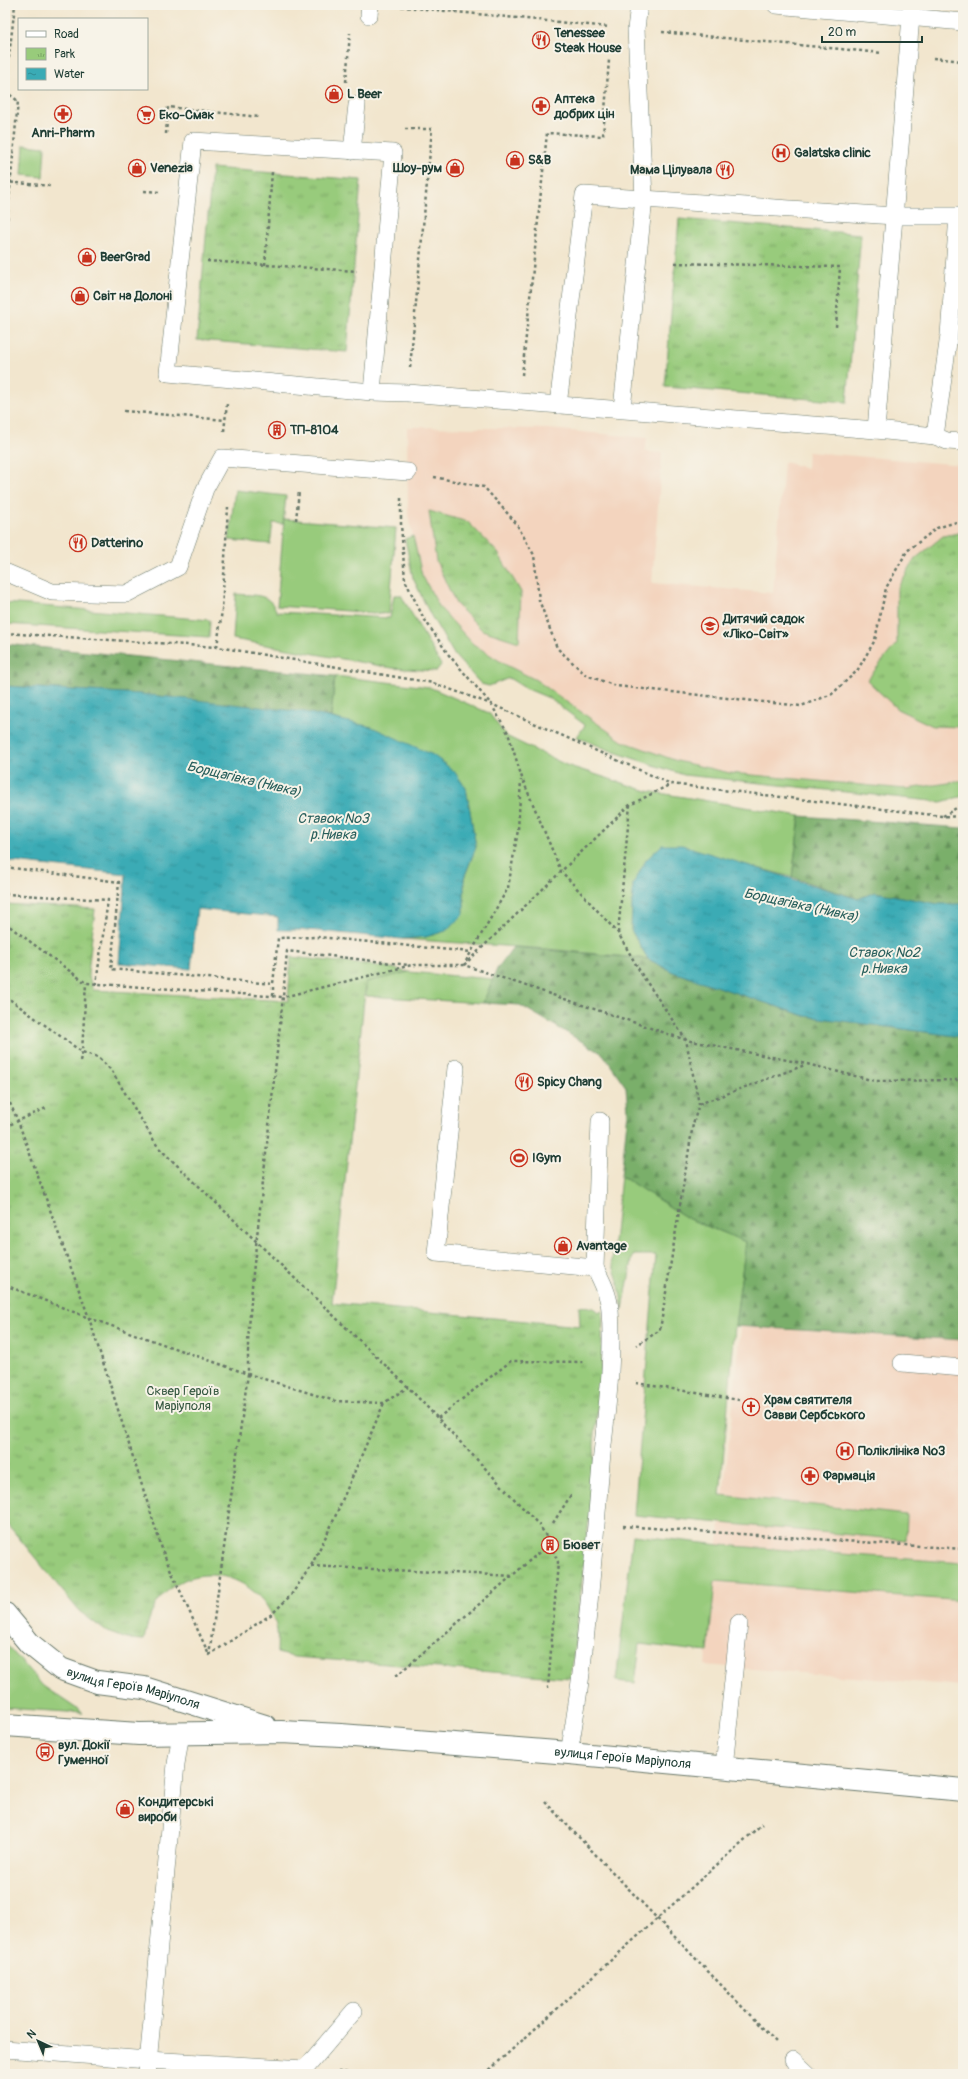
<svg xmlns="http://www.w3.org/2000/svg" width="968" height="2079" font-family="Pangolin,sans-serif">
  <style>
    .built { fill: #f3d4be }
    .green { fill: #98cb7b; stroke: #5c8458 }
    .forest { fill: url(#forest-firs); stroke: #4c7650 }
    .park { fill: url(#park-tufts); stroke: #5c8458 }
    .water { fill: url(#water-ripples); stroke: #2c7474 }
    .lines { fill: none; stroke-linecap: round; stroke-linejoin: round }
    .lane-casing { stroke: #69786a; stroke-width: 18 }
    .secondary-casing { stroke: #69786a; stroke-width: 24 }
    .path { stroke: #69786a; stroke-width: 2.5; stroke-dasharray: 3 3; stroke-linecap: butt }
    .lane { stroke: #fff; stroke-width: 17 }
    .secondary { stroke: #fff; stroke-width: 22 }
    .labels { text-anchor: middle; dominant-baseline: central; stroke-width: 4; stroke-linejoin: round; paint-order: stroke }
    .poi-label { font-size: 13px; font-weight: bold; fill: #1f3d34; stroke: #f7f3e8; text-anchor: start }
    .park-label { font-size: 13px; fill: #375942; stroke: #f7f3e8 }
    .street-label { font-size: 13px; fill: #1f3d34; stroke: #f7f3e8 }
    .water-label { font-size: 14px; font-style: italic; fill: #275e5b; stroke: #f7f3e8 }
  </style>
  <defs>
    <pattern id="forest-firs" width="22" height="20" patternUnits="userSpaceOnUse"><rect width="22" height="20" fill="#7aaf6b"/><path d="M5 1l3.5 6h-7zM16 11l3.5 6h-7z" fill="#639059"/></pattern>
    <pattern id="park-tufts" width="24" height="20" patternUnits="userSpaceOnUse"><rect width="24" height="20" fill="#98cb7b"/><path d="M3 7l-1-3M5 7V3M7 7l1-3M15 17l-1-3M17 17v-4M19 17l1-3" fill="none" stroke="#7ba666"/></pattern>
    <pattern id="water-ripples" width="26" height="14" patternUnits="userSpaceOnUse"><rect width="26" height="14" fill="#3aabb5"/><path d="M2 4q2-2 4 0t4 0M15 11q2-2 4 0t4 0" fill="none" stroke="#308c94"/></pattern>
  </defs>
  <rect width="100%" height="100%" fill="#f7f3e8"/>
  <filter id="ink" filterUnits="userSpaceOnUse"><feTurbulence type="fractalNoise" baseFrequency=".025" numOctaves="2"/><feDisplacementMap in="SourceGraphic" scale="8" xChannelSelector="R" yChannelSelector="G"/><feConvolveMatrix kernelMatrix="1 2 1 2 8 2 1 2 1" color-interpolation-filters="sRGB"/></filter>
  <filter id="wash" filterUnits="userSpaceOnUse"><feTurbulence type="fractalNoise" baseFrequency=".012" numOctaves="4" result="noise"/><feDisplacementMap in="SourceGraphic" scale="16" xChannelSelector="R" yChannelSelector="G"/><feGaussianBlur stdDeviation="0.9" result="paint"/><feColorMatrix in="noise" values="0 0 0 0 0 0 0 0 0 0 0 0 0 0 0 0 0 1.4 0 .05"/><feComposite in="paint" operator="in"/></filter>
  <g filter="url(#wash)">
    <rect width="100%" height="100%" fill="#f2e6ce"/>
    <g class="built">
      <path d="M 407,427 L 549,429 L 647,438 L 645,452 L 662,453 L 652,583 L 773,593 L 784,462 L 807,468 L 808,452 L 963,465 L 963,781 L 906,789 L 730,773 L 677,761 L 622,741 L 536,680 L 506,665 L 473,644 L 440,608 L 422,575 L 408,515 Z"/>
      <path d="M 752,1227 L 963,1237 L 963,1686 L 705,1665 Z"/>
    </g>
    <g class="green">
      <path d="M 24,145 L 45,147 L 43,177 L 22,175 Z"/>
      <path d="M 235,490 L 286,496 L 283,524 L 273,523 L 270,544 L 229,540 Z"/>
      <path d="M 284,519 L 396,528 L 389,614 L 277,606 Z"/>
      <path d="M 413,536 L 422,575 L 440,608 L 473,644 L 506,665 L 536,680 L 622,741 L 677,761 L 730,773 L 906,789 L 963,781 L 963,796 L 941,802 L 684,775 L 614,752 L 577,737 L 585,725 L 549,698 L 525,688 L 509,678 L 489,686 L 481,684 L 455,656 L 430,614 L 413,578 L 405,539 Z"/>
      <path d="M 236,594 C 256,596 268,592 277,612 L 390,618 L 394,595 L 401,595 L 441,665 L 436,671 L 392,668 L 233,639 Z"/>
      <path d="M 5,603 L 210,620 L 209,637 L 5,624 Z"/>
      <path d="M 335,676 L 429,687 L 489,713 L 506,736 L 566,765 L 647,791 L 800,816 L 792,877 L 731,861 L 682,845 L 633,884 L 631,930 L 648,959 L 547,949 L 402,939 L 426,937 L 464,914 L 464,878 L 476,847 L 466,788 L 433,755 L 331,717 Z"/>
      <path d="M 408,972 L 493,979 L 483,1003 L 366,996 L 366,982 Z"/>
      <path d="M 621,1176 L 689,1219 L 746,1242 L 735,1326 L 720,1495 L 907,1515 L 906,1540 L 634,1515 L 656,1255 L 633,1255 L 623,1309 L 618,1281 L 612,1262 Z"/>
      <path d="M 633,1535 L 720,1545 L 963,1563 L 963,1601 L 715,1581 L 708,1652 L 640,1644 L 635,1683 L 616,1681 Z"/>
      <path d="M 5,1643 L 43,1686 L 83,1713 L 5,1708 Z"/>
    </g>
    <g class="forest">
      <path d="M 5,644 L 335,676 L 331,717 L 141,694 L 5,686 Z"/>
      <path d="M 800,816 L 963,828 L 963,904 L 938,904 L 875,892 L 858,899 L 792,877 Z"/>
      <path d="M 513,947 L 648,959 L 673,972 L 805,1016 L 963,1037 L 963,1340 L 735,1326 L 746,1242 L 689,1219 L 621,1176 L 628,1111 L 626,1087 L 603,1054 L 520,1005 L 483,1003 L 497,969 Z"/>
    </g>
    <g class="park">
      <path d="M 212,168 L 361,180 L 347,352 L 197,340 Z"/>
      <path d="M 679,219 L 861,234 L 847,402 L 665,387 Z"/>
      <path d="M 429,511 L 468,522 L 498,553 L 521,592 L 519,642 L 482,630 L 456,604 L 436,561 Z"/>
      <path d="M 963,532 L 963,727 L 933,726 L 897,709 L 867,680 L 897,643 L 897,589 L 915,559 L 943,536 Z"/>
      <path d="M 5,904 L 95,909 L 88,973 L 93,990 L 288,1001 L 291,957 L 387,967 L 408,972 L 366,982 L 332,1303 L 580,1326 L 579,1307 C 587,1306 592,1306 598,1312 L 603,1311 L 601,1375 L 594,1444 L 595,1466 L 571,1678 L 294,1657 L 277,1653 C 277,1642 279,1630 274,1620 C 256,1573 192,1557 159,1600 C 150,1612 147,1625 144,1640 L 127,1639 L 107,1632 L 79,1611 L 5,1521 Z"/>
    </g>
    <g class="water">
      <path d="M 5,686 L 141,694 L 305,712 L 372,727 L 433,755 L 454,771 L 466,788 L 470,811 L 476,847 L 464,878 L 464,914 L 446,931 L 426,937 L 402,939 L 308,930 L 278,930 L 278,917 L 197,909 L 191,969 L 119,963 L 126,874 L 5,861 Z"/>
      <path d="M 662,845 L 682,845 L 858,899 L 875,892 L 938,904 L 963,904 L 963,1037 L 805,1016 L 673,972 L 648,959 L 631,930 L 633,884 L 646,860 Z"/>
    </g>
  </g>
  <g filter="url(#ink)">
    <g class="lines">
      <g class="lane-casing">
        <g id="lane">
          <path d="M 776,5 L 963,22"/>
          <path d="M 369,15 L 370,5"/>
          <path d="M 352,151 L 357,105"/>
          <path d="M 372,392 L 393,153 L 193,141 L 168,373 L 372,392 L 408,393 L 876,430 L 935,436 L 947,441 L 963,442"/>
          <path d="M 558,405 L 584,195 L 894,216 L 958,216 L 949,335 L 935,436"/>
          <path d="M 622,409 L 644,198 L 636,29 L 639,5"/>
          <path d="M 876,430 L 912,5"/>
          <path d="M 5,572 L 52,592 L 126,594 L 178,567 L 205,489 L 222,458 L 408,472"/>
          <path d="M 456,1068 L 436,1253 L 595,1268 C 602,1281 609,1295 610,1310 C 614,1361 606,1414 601,1464 C 593,1561 586,1658 569,1753"/>
          <path d="M 595,1268 L 600,1121"/>
          <path d="M 902,1363 L 963,1368"/>
          <path d="M 724,1767 L 739,1623"/>
          <path d="M 5,2049 L 148,2060 L 305,2069 L 354,2011"/>
          <path d="M 793,2060 L 808,2074"/>
          <path d="M 147,2074 L 176,1764 L 181,1733"/>
        </g>
      </g>
      <g class="secondary-casing">
        <g id="secondary">
          <path id="s1" d="M 5,1614 L 30,1644 L 61,1669 L 97,1682 L 144,1688 L 265,1726"/>
          <path id="s2" d="M 5,1725 L 139,1734 L 281,1732 L 341,1735 L 569,1753 L 963,1790"/>
        </g>
      </g>
      <g class="path">
        <path d="M 395,6 L 609,27"/>
        <path d="M 662,32 L 882,53"/>
        <path d="M 933,58 L 963,61"/>
        <path d="M 346,82 L 350,33"/>
        <path d="M 405,129 L 432,129 L 410,368"/>
        <path d="M 166,134 L 168,107 L 259,117"/>
        <path d="M 5,182 L 51,186"/>
        <path d="M 144,191 L 161,192"/>
        <path d="M 5,243 L 18,101 L 5,91 L 15,5"/>
        <path d="M 207,261 L 357,271"/>
        <path d="M 675,263 L 840,267 L 836,327"/>
        <path d="M 265,265 L 272,172"/>
        <path d="M 522,375 L 547,133 L 603,136 L 609,60"/>
        <path d="M 124,411 L 225,420"/>
        <path d="M 224,431 L 227,404"/>
        <path d="M 434,477 L 484,487 L 516,523 L 534,555 L 539,600 L 557,648 L 586,675 L 616,686 L 801,706 L 832,694 L 857,671 L 875,640 L 886,588 L 907,551 L 937,528 L 963,520"/>
        <path d="M 401,498 L 401,524 L 405,580 L 423,617 L 448,654 L 491,704 L 508,733 L 522,778 L 561,871 L 618,933 L 642,975 L 686,1040 L 699,1104 L 693,1124 L 660,1330 L 637,1345"/>
        <path d="M 296,520 L 299,491"/>
        <path d="M 5,633 L 217,647 L 433,683 L 491,704 L 671,784 L 942,816 L 963,817"/>
        <path d="M 217,647 L 222,610 L 228,507"/>
        <path d="M 943,816 L 963,804"/>
        <path d="M 5,867 L 119,882 L 111,969 L 273,984 L 278,938 L 318,937 L 471,952"/>
        <path d="M 5,894 L 108,900 L 96,984"/>
        <path d="M 5,923 L 86,983 L 283,997 L 287,951 L 409,965"/>
        <path d="M 618,933 L 630,805"/>
        <path d="M 466,961 L 508,888 L 518,830 L 521,780"/>
        <path d="M 464,965 L 630,805 L 671,784"/>
        <path d="M 5,996 L 82,1052 L 98,1057 L 111,1070 L 158,1147 L 408,1387 L 540,1526 L 550,1543 L 558,1562 L 548,1688"/>
        <path d="M 273,996 L 273,984"/>
        <path d="M 80,1061 L 82,1052 L 86,983"/>
        <path d="M 5,1092 L 18,1121 L 89,1318 L 164,1555 L 209,1655"/>
        <path d="M 699,1104 L 805,1065"/>
        <path d="M 5,1127 L 46,1108"/>
        <path d="M 5,1285 L 89,1318 L 248,1374 L 335,1401 L 384,1403 L 408,1387"/>
        <path d="M 636,1383 L 739,1400"/>
        <path d="M 438,1418 L 511,1361 L 584,1362"/>
        <path d="M 553,1523 L 571,1495"/>
        <path d="M 623,1526 L 963,1549"/>
        <path d="M 311,1566 L 514,1576"/>
        <path d="M 209,1655 L 272,1614 L 291,1595 L 311,1566 L 332,1524 L 384,1403"/>
        <path d="M 209,1656 L 248,1374 L 248,1342 L 253,1273 L 283,997 L 412,965 L 464,965 L 686,1040 L 807,1064 L 875,1081 L 963,1080"/>
        <path d="M 396,1676 L 550,1543 L 569,1543"/>
        <path d="M 545,1802 L 776,2042"/>
        <path d="M 338,2072 L 365,2074"/>
        <path d="M 485,2074 L 762,1824"/>
      </g>
      <use href="#lane" class="lane"/>
      <use href="#secondary" class="secondary"/>
    </g>
  </g>
  <defs>
    <g id="restaurant-ring" transform="scale(0.9)"><circle r="9.5" fill="#f7f3e8" stroke="#c8321e" stroke-width="1.5"/><path d="M-5-6h1v4h1v-4h1v4h1v-4h1v5L-1.5 .5V6h-2V.5L-5-1ZM5-6V6H3V1.5H1.5Q1.5-4 5-6Z" fill="#c8321e"/></g>
    <g id="shop-ring" transform="scale(0.9)"><circle r="9.5" fill="#f7f3e8" stroke="#c8321e" stroke-width="1.5"/><path d="M-5-2.5h2.3a2.7 3.5 0 0 1 5.4 0H5L5.5 6h-11ZM-1.5-2.5h3a1.5 2.3 0 0 0-3 0Z" fill="#c8321e"/></g>
    <g id="pharmacy-ring" transform="scale(0.9)"><circle r="9.5" fill="#f7f3e8" stroke="#c8321e" stroke-width="1.5"/><path d="M-2-6h4v4h4v4h-4v4h-4v-4h-4v-4h4Z" fill="#c8321e"/></g>
    <g id="supermarket-ring" transform="scale(0.9)"><circle r="9.5" fill="#f7f3e8" stroke="#c8321e" stroke-width="1.5"/><path d="M-6-5.5h2.5l.6 2H6L4.5 2H-2.5L-4.4-4H-6ZM-1.5 3.2a1.3 1.3 0 1 0 .1 0ZM3 3.2a1.3 1.3 0 1 0 .1 0Z" fill="#c8321e"/></g>
    <g id="hospital-ring" transform="scale(0.9)"><circle r="9.5" fill="#f7f3e8" stroke="#c8321e" stroke-width="1.5"/><path d="M-5-5h3v3.5h4V-5h3V5h-3V1.5h-4V5h-3Z" fill="#c8321e"/></g>
    <g id="building-ring" transform="scale(0.9)"><circle r="9.5" fill="#f7f3e8" stroke="#c8321e" stroke-width="1.5"/><path d="M-4-6H4V6H1V3H-1V6H-4ZM-2.5-4.3h1.7v1.8h-1.7ZM.8-4.3h1.7v1.8H.8ZM-2.5-1h1.7V.8h-1.7ZM.8-1h1.7V.8H.8Z" fill="#c8321e"/></g>
    <g id="school-ring" transform="scale(0.9)"><circle r="9.5" fill="#f7f3e8" stroke="#c8321e" stroke-width="1.5"/><path d="M0-5L7-2L0 1L-7-2ZM-4 1L0 2.5L4 1V4Q0 6-4 4Z" fill="#c8321e"/></g>
    <g id="stadium-ring" transform="scale(0.9)"><circle r="9.5" fill="#f7f3e8" stroke="#c8321e" stroke-width="1.5"/><path d="M0-5a6.5 5 0 1 0 0 10a6.5 5 0 1 0 0-10ZM-3.5-1.8h7v3.6h-7Z" fill="#c8321e"/></g>
    <g id="church-ring" transform="scale(0.9)"><circle r="9.5" fill="#f7f3e8" stroke="#c8321e" stroke-width="1.5"/><path d="M-1.2-6h2.4v3.5h3.3v2.4h-3.3V6h-2.4V-.1h-3.3v-2.4h3.3Z" fill="#c8321e"/></g>
    <g id="bus-ring" transform="scale(0.9)"><circle r="9.5" fill="#f7f3e8" stroke="#c8321e" stroke-width="1.5"/><path d="M-5-6H5V4H4V6H2V4H-2V6H-4V4H-5ZM-3.5-4V0h7V-4ZM-3.5 1.2v1.5H-2V1.2ZM2 1.2v1.5H3.5V1.2Z" fill="#c8321e"/></g>
  </defs>
  <g fill-rule="evenodd">
    <use href="#restaurant-ring" x="541" y="40"/>
    <use href="#shop-ring" x="334" y="94"/>
    <use href="#pharmacy-ring" x="541" y="106"/>
    <use href="#pharmacy-ring" x="63" y="114"/>
    <use href="#supermarket-ring" x="146" y="115"/>
    <use href="#hospital-ring" x="781" y="153"/>
    <use href="#shop-ring" x="515" y="160"/>
    <use href="#shop-ring" x="137" y="168"/>
    <use href="#shop-ring" x="455" y="168"/>
    <use href="#restaurant-ring" x="725" y="170"/>
    <use href="#shop-ring" x="87" y="257"/>
    <use href="#shop-ring" x="80" y="296"/>
    <use href="#building-ring" x="277" y="430"/>
    <use href="#restaurant-ring" x="78" y="543"/>
    <use href="#school-ring" x="710" y="626"/>
    <use href="#restaurant-ring" x="524" y="1082"/>
    <use href="#stadium-ring" x="519" y="1158"/>
    <use href="#shop-ring" x="563" y="1246"/>
    <use href="#church-ring" x="751" y="1407"/>
    <use href="#hospital-ring" x="845" y="1451"/>
    <use href="#pharmacy-ring" x="810" y="1476"/>
    <use href="#building-ring" x="550" y="1545"/>
    <use href="#bus-ring" x="45" y="1752"/>
    <use href="#shop-ring" x="125" y="1809"/>
  </g>
  <g class="labels">
    <g class="poi-label">
      <text x="554" y="33">Tenessee<tspan x="554" dy="15">Steak House</tspan></text>
      <text x="347" y="94">L Beer</text>
      <text x="554" y="99">Аптека<tspan x="554" dy="15">добрих цін</tspan></text>
      <text x="159" y="115">Еко-Смак</text>
      <text x="63" y="133" text-anchor="middle">Anri-Pharm</text>
      <text x="794" y="153">Galatska clinic</text>
      <text x="528" y="160">S&amp;B</text>
      <text x="150" y="168">Venezia</text>
      <text x="442" y="168" text-anchor="end">Шоу-рум</text>
      <text x="712" y="170" text-anchor="end">Мама Цілувала</text>
      <text x="100" y="257">BeerGrad</text>
      <text x="93" y="296">Світ на Долоні</text>
      <text x="290" y="430">ТП-8104</text>
      <text x="91" y="543">Datterino</text>
      <text x="723" y="619">Дитячий садок<tspan x="723" dy="15">«Ліко-Світ»</tspan></text>
      <text x="537" y="1082">Spicy Chang</text>
      <text x="532" y="1158">IGym</text>
      <text x="576" y="1246">Avantage</text>
      <text x="764" y="1400">Храм святителя<tspan x="764" dy="15">Савви Сербського</tspan></text>
      <text x="858" y="1451">Поліклініка №3</text>
      <text x="823" y="1476">Фармація</text>
      <text x="563" y="1545">Бювет</text>
      <text x="58" y="1745">вул. Докії<tspan x="58" dy="15">Гуменної</tspan></text>
      <text x="138" y="1802">Кондитерські<tspan x="138" dy="15">вироби</tspan></text>
    </g>
    <g class="park-label">
      <text x="183" y="1391">Сквер Героїв<tspan x="183" dy="15">Маріуполя</tspan></text>
    </g>
    <g class="street-label">
      <text stroke="none"><textPath href="#s1" startOffset="154">вулиця Героїв Маріуполя</textPath></text>
      <text stroke="none"><textPath href="#s2" startOffset="619">вулиця Героїв Маріуполя</textPath></text>
    </g>
    <g class="water-label">
      <text transform="translate(244 779) rotate(13)">Борщагівка (Нивка)</text>
      <text x="333" y="818">Ставок №3<tspan x="333" dy="16">р.Нивка</tspan></text>
      <text transform="translate(801 905) rotate(12)">Борщагівка (Нивка)</text>
      <text x="884" y="952">Ставок №2<tspan x="884" dy="16">р.Нивка</tspan></text>
    </g>
  </g>
  <rect width="968" height="2079" fill="none" stroke="#f7f3e8" stroke-width="20"/>
  <rect x="18" y="18" width="130" height="72" fill="#f7f3e8" stroke="#a1aaa0"/>
  <rect x="26" y="31" width="20" height="6" fill="#ffffff" stroke="#a1aaa0"/>
  <text x="54" y="38" font-size="12" fill="#1f3d34">Road</text>
  <rect x="26" y="48" width="20" height="12" fill="url(#park-tufts)" stroke="#a1aaa0"/>
  <text x="54" y="58" font-size="12" fill="#1f3d34">Park</text>
  <rect x="26" y="68" width="20" height="12" fill="url(#water-ripples)" stroke="#a1aaa0"/>
  <text x="54" y="78" font-size="12" fill="#1f3d34">Water</text>
  <g transform="translate(38 2041) rotate(316)" stroke="#f7f3e8" stroke-width="3" paint-order="stroke">
  <path d="M0-3L7 15L0 10L-7 15Z" fill="#1f3d34"/>
  <text y="-6" font-size="11" font-weight="bold" text-anchor="middle" fill="#1f3d34">N</text>
  </g>
  <path d="M822 36v6h100v-6" fill="none" stroke="#1f3d34" stroke-width="2"/>
  <text x="828" y="36" font-size="12" fill="#1f3d34" stroke="#f7f3e8" stroke-width="3" paint-order="stroke">20 m</text>
</svg>
